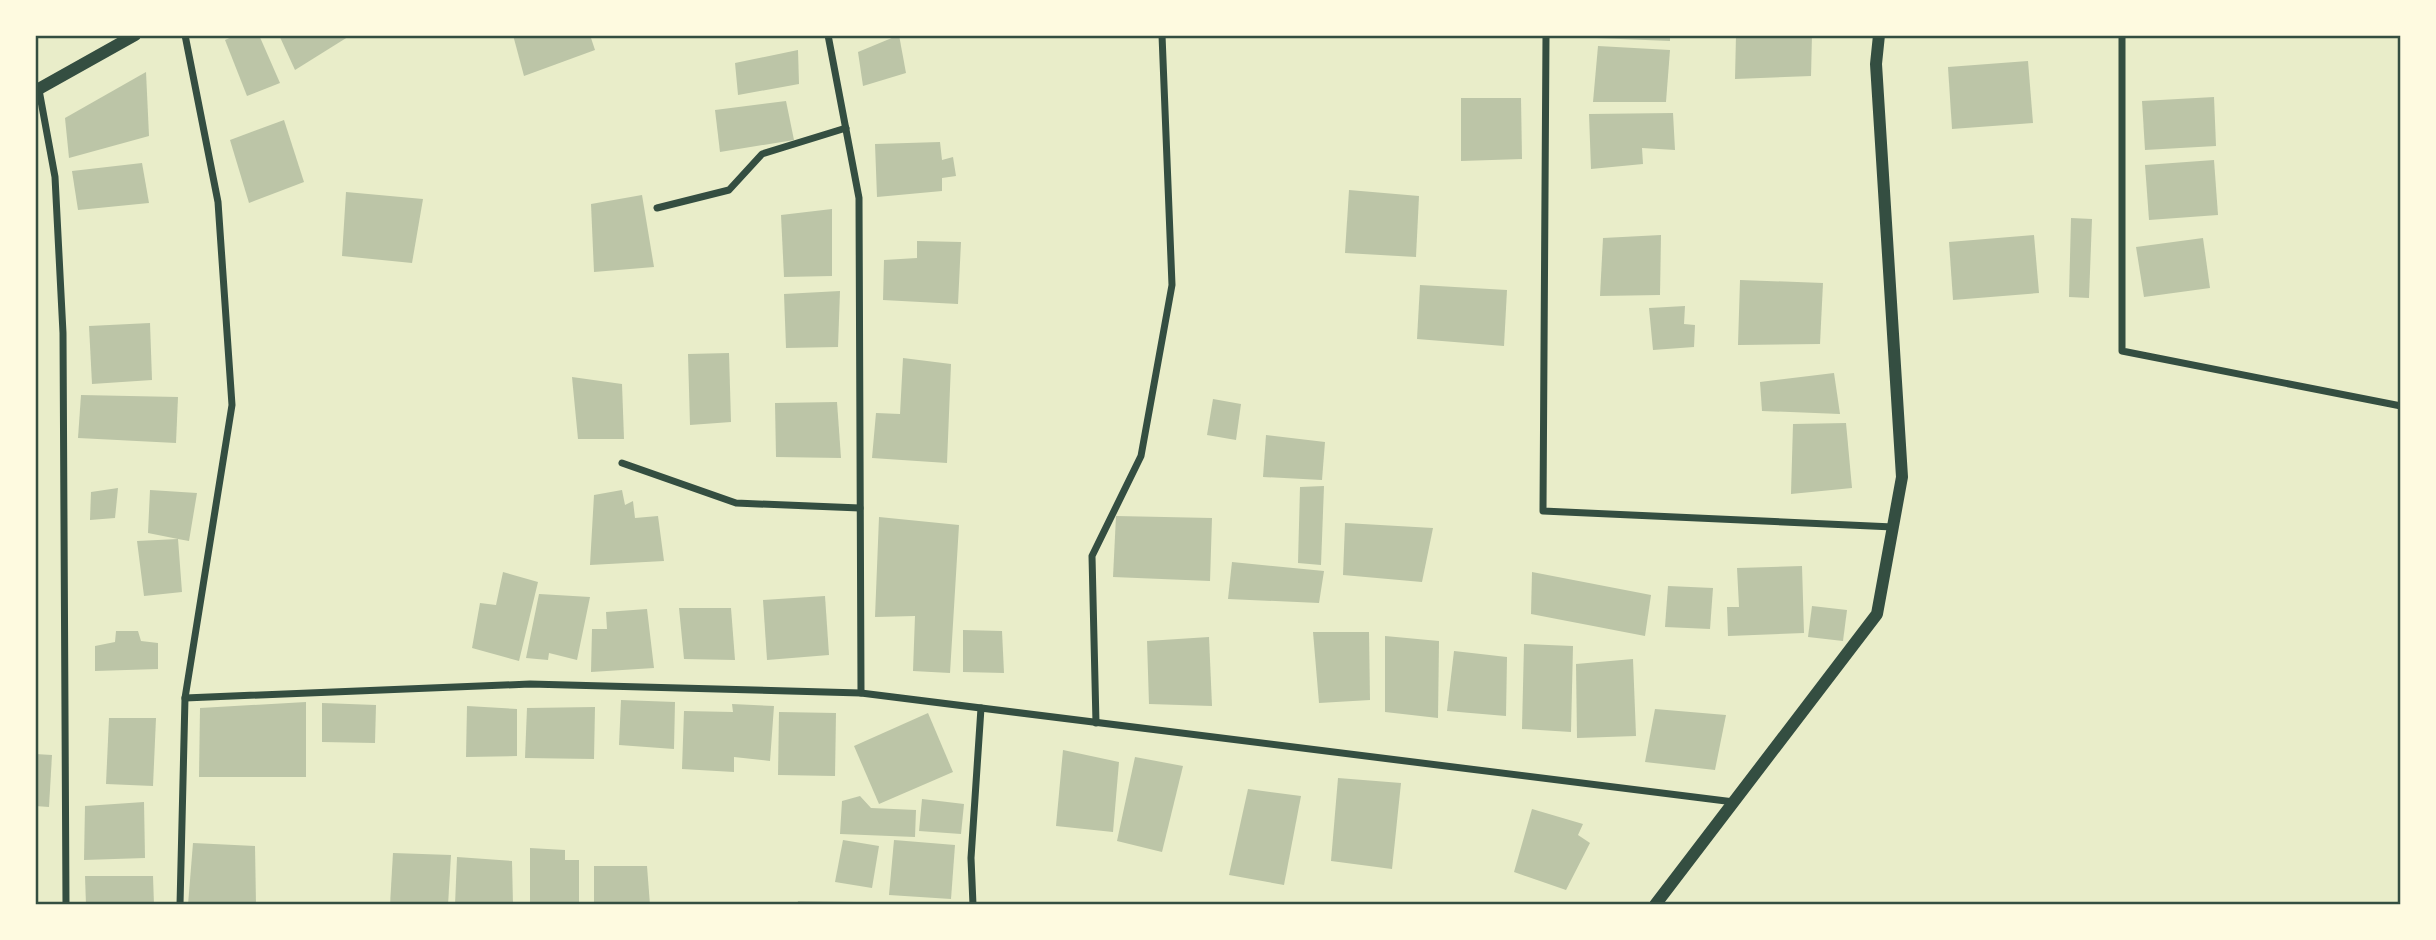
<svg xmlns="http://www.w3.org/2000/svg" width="2436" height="940" font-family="'Roboto Serif',serif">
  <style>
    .building { fill: #bcc5a7 }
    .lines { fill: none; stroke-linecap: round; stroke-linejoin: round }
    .minor { stroke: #344e41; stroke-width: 7 }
    .tertiary { stroke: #344e41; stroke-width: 12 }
    .neatline { fill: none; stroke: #344e41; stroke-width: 2.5 }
  </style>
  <rect width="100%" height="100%" fill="#e9edc9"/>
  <g class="building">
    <path d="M 236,35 L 259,35 L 280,83 L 247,96 L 225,40 Z"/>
    <path d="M 279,35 L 351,35 L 295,70 Z"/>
    <path d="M 513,35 L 590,35 L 595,50 L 524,76 Z"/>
    <path d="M 899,35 L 906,73 L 863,86 L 858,52 Z"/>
    <path d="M 1597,35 L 1670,35 L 1670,41 L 1596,38 Z"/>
    <path d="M 1736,35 L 1812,35 L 1811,76 L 1735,79 Z"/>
    <path d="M 1598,46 L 1670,50 L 1666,102 L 1593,102 Z"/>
    <path d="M 798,50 L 799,84 L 738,95 L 735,63 Z"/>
    <path d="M 2028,61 L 2033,123 L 1952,129 L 1948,67 Z"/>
    <path d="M 146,72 L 149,136 L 69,158 L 65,118 Z"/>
    <path d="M 2214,97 L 2216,146 L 2145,150 L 2142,101 Z"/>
    <path d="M 1461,98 L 1521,98 L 1522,159 L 1461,161 Z"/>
    <path d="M 786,101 L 794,140 L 720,152 L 715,110 Z"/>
    <path d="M 1673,113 L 1675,150 L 1642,148 L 1643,164 L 1591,169 L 1589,114 Z"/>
    <path d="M 284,120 L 304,182 L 249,203 L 230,140 Z"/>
    <path d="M 940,142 L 942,160 L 953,157 L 956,176 L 942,178 L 942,191 L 877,197 L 875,144 Z"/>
    <path d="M 2214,160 L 2218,215 L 2149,220 L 2145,165 Z"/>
    <path d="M 142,163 L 149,203 L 78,210 L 72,171 Z"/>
    <path d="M 1349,190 L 1419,196 L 1416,257 L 1345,253 Z"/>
    <path d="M 346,192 L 423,199 L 412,263 L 342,256 Z"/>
    <path d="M 642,195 L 654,267 L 594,272 L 591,204 Z"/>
    <path d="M 832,209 L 832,276 L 784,277 L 781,215 Z"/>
    <path d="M 2071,218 L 2092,219 L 2089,298 L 2069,297 Z"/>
    <path d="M 1661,235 L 1660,295 L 1600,296 L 1603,238 Z"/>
    <path d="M 2034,235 L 2039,293 L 1953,300 L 1949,242 Z"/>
    <path d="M 2203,238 L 2210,288 L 2144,297 L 2136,247 Z"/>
    <path d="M 917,241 L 961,242 L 958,304 L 883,300 L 884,260 L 917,258 Z"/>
    <path d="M 1740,280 L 1823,283 L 1820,344 L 1738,345 Z"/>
    <path d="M 1420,285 L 1507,290 L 1504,346 L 1417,339 Z"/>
    <path d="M 840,291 L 838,347 L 786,348 L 784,294 Z"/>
    <path d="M 1685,306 L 1684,324 L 1695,325 L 1694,347 L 1653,350 L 1649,308 Z"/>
    <path d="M 150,323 L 152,380 L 92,384 L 89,326 Z"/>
    <path d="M 729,353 L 731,422 L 690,425 L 688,354 Z"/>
    <path d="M 903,358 L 951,364 L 947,463 L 872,458 L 876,413 L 900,414 Z"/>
    <path d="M 1834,373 L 1840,414 L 1762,411 L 1760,382 Z"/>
    <path d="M 572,377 L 622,384 L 624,439 L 578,439 Z"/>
    <path d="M 81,395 L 178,397 L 176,443 L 78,438 Z"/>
    <path d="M 1213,399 L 1241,404 L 1236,440 L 1207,435 Z"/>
    <path d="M 837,402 L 841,458 L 776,457 L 775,403 Z"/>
    <path d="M 1846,423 L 1852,488 L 1791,494 L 1793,424 Z"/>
    <path d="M 1266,435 L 1325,442 L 1322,480 L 1263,477 Z"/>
    <path d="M 1324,486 L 1321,565 L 1298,563 L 1300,487 Z"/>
    <path d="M 118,488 L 115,518 L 90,520 L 91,492 Z"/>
    <path d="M 150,490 L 197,493 L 189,541 L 178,539 L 182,592 L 144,596 L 137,541 L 178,539 L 148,533 Z"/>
    <path d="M 622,490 L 625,505 L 633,501 L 635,518 L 658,516 L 664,561 L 590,565 L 594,495 Z"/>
    <path d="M 1116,516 L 1212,518 L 1210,581 L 1113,577 Z"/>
    <path d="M 879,517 L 959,525 L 950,673 L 913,671 L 915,616 L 875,617 Z"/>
    <path d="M 1345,523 L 1433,528 L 1422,582 L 1343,575 Z"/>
    <path d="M 1232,562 L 1324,571 L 1319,603 L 1228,599 Z"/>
    <path d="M 1802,566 L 1804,633 L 1728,636 L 1727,607 L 1739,607 L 1737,568 Z"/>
    <path d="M 503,572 L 538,582 L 519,661 L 472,648 L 480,603 L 496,605 Z"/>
    <path d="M 1532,572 L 1651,595 L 1645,636 L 1531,614 Z"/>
    <path d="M 1668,586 L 1713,588 L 1710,629 L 1665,627 Z"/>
    <path d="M 539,594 L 590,597 L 577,660 L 549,653 L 548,660 L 526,658 Z"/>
    <path d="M 825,596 L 829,655 L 767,660 L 763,600 Z"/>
    <path d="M 1812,606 L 1847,610 L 1843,641 L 1808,637 Z"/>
    <path d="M 679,608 L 731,608 L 735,660 L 684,659 Z"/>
    <path d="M 647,609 L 654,668 L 591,672 L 592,629 L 607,629 L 606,612 Z"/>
    <path d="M 963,630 L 1002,631 L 1004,673 L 963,672 Z"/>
    <path d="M 116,631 L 138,631 L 141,641 L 158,643 L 158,669 L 95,671 L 95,646 L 115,642 Z"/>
    <path d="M 1313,632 L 1369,632 L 1370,700 L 1319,703 Z"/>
    <path d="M 1385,636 L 1439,641 L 1438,718 L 1385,712 Z"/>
    <path d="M 1209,637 L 1212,706 L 1149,704 L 1147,641 Z"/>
    <path d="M 1524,644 L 1573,646 L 1571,732 L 1522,729 Z"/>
    <path d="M 1454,651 L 1507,657 L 1506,716 L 1447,711 Z"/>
    <path d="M 1633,659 L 1636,736 L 1577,738 L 1576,664 Z"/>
    <path d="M 621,700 L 675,702 L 674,749 L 619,745 Z"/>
    <path d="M 306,702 L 306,777 L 199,777 L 200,708 Z"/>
    <path d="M 322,703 L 376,705 L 375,743 L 322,742 Z"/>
    <path d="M 732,704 L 774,706 L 770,761 L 734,757 L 734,772 L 682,769 L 684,711 L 733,712 Z"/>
    <path d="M 467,706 L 517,709 L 517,756 L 466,757 Z"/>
    <path d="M 595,707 L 594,759 L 525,758 L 527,708 Z"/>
    <path d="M 1655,709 L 1726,715 L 1715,770 L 1645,762 Z"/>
    <path d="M 779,712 L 836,713 L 835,776 L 778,775 Z"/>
    <path d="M 928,713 L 953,772 L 879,804 L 854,746 Z"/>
    <path d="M 109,718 L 156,718 L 153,786 L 106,784 Z"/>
    <path d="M 1063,750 L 1119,762 L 1113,832 L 1056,826 Z"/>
    <path d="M 35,754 L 52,755 L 49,807 L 35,806 Z"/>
    <path d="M 1135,757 L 1183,766 L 1162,852 L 1117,841 Z"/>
    <path d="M 1338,778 L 1401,783 L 1392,869 L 1331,861 Z"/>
    <path d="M 1248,789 L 1301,796 L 1284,885 L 1229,875 Z"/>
    <path d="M 860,796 L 871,808 L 916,810 L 915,837 L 840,834 L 842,801 Z"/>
    <path d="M 922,799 L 964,804 L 961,834 L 919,831 Z"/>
    <path d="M 144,802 L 145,858 L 84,860 L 85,806 Z"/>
    <path d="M 1532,809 L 1583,824 L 1578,835 L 1590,843 L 1566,890 L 1514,872 Z"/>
    <path d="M 843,840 L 879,846 L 872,888 L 835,882 Z"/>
    <path d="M 894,840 L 955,845 L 951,899 L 889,895 Z"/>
    <path d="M 193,843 L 255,846 L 256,905 L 188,905 Z"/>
    <path d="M 530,848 L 565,850 L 565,860 L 579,860 L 579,905 L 530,905 Z"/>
    <path d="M 393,853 L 451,855 L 448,905 L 390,905 Z"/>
    <path d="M 457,857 L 512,861 L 513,905 L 455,905 Z"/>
    <path d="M 594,866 L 647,866 L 650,905 L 594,905 Z"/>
    <path d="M 85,876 L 153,876 L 154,905 L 86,905 Z"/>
    <path d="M 798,901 L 857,902 L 873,903 L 873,905 L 797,905 Z"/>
  </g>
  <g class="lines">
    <g class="minor">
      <path d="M 828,35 L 859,198 L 861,693"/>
      <path d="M 1546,35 L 1543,511 L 1893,527"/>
      <path d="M 2122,35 L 2122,351 L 2401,406"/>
      <path d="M 39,90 L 55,177 L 63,333 L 66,905"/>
      <path d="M 657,208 L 729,190 L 762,154 L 846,128"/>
      <path d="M 622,463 L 736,503 L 860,508"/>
      <path d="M 185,698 L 530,684 L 861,693 L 1734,802"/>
      <path d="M 1096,723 L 1092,556 L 1141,456 L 1172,285 L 1162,35"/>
      <path d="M 180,905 L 185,698 L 232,405 L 218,202 L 185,35"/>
      <path d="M 973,905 L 971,858 L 981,708"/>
    </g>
    <g class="tertiary">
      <path d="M 35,91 L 135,35"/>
      <path d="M 1655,905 L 1877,614 L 1902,477 L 1876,64 L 1879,35"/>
    </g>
  </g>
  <rect width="2436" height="940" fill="none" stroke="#fefae0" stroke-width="74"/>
  <rect x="37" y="37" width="2362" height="866" class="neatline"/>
</svg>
